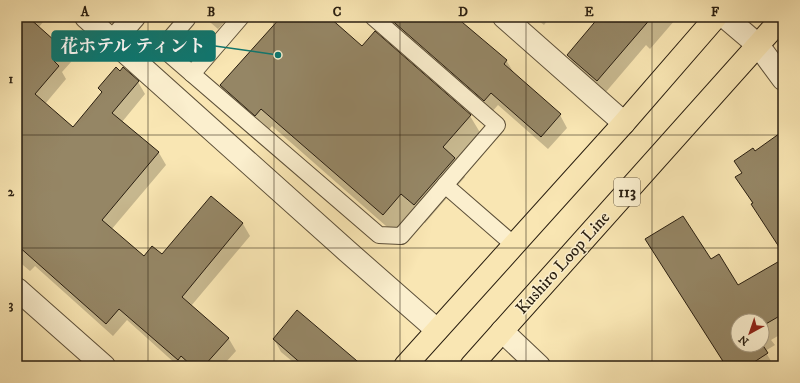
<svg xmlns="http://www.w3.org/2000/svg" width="800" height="383" font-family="'IM FELL DW Pica','Noto Serif JP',serif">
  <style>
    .shadow { fill: #0003; fill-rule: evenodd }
    .building { fill: #958665; stroke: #291e10 }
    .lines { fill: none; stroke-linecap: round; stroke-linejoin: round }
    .lane-casing { stroke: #5d5039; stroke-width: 18 }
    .street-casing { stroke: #5d5039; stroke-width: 24 }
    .primary-casing { stroke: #291e10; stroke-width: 24 }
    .lane { stroke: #fbefce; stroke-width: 16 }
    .street { stroke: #fbefce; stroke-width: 22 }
    .primary { stroke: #f9e6b3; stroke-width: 22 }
    .grid { fill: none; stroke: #291e10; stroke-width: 1; stroke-opacity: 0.55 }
    .labels { text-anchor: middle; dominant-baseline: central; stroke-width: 3; stroke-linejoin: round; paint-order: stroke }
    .shield { fill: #fbefce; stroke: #685d49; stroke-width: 1 }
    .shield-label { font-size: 16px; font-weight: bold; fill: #291e10 }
    .street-label { font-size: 17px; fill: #291e10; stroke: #fbefce }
    .leader { fill: none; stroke: #0f766e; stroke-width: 1.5 }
    .callout-dot { fill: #0f766e; stroke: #fbefce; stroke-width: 1.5 }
    .callout { fill: #0f766e; stroke: #0f766e; stroke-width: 1.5 }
    .callout-label { font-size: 18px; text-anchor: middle; font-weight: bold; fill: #fff }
    .neatline { fill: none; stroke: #291e10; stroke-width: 1.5 }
    .grid-label { font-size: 13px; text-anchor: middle; font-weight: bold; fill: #291e10 }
  </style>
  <rect width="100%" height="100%" fill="#f9e6b3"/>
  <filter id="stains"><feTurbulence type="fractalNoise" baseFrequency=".005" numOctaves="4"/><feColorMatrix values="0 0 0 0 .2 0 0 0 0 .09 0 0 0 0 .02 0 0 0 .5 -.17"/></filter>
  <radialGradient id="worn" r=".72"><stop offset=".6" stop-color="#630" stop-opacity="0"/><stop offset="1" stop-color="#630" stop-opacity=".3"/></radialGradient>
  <g class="shadow">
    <path d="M 17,17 L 40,17 L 43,22 L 39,27 L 64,49 L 71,62 L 62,72 L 66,79 L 45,104 L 73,128 L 102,93 L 100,88 L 138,82 L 145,94 L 122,122 L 159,153 L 166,165 L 111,230 L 144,257 L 162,256 L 211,197 L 243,224 L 250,236 L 191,306 L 229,339 L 236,351 L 226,362 L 230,366 L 178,366 L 127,320 L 113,336 L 35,266 L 30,271 L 17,260 Z"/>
    <path d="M 204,17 L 229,17 L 218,29 Z"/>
    <path d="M 283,17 L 327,17 L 362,48 L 375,33 L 470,116 L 481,134 L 457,162 L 465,177 L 425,223 L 412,212 L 394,233 L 272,126 L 266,133 L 231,104 L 221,85 Z"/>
    <path d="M 389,17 L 455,17 L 506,60 L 514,73 L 560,115 L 567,128 L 548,149 L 498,105 L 491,113 L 396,30 Z"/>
    <path d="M 534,17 L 550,17 L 544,25 Z"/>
    <path d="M 601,17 L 674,17 L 675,20 L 650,49 L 646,45 L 605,93 L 576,68 L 568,55 Z"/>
    <path d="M 783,132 L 783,254 L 737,178 L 742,173 L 755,152 Z"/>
    <path d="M 646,240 L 710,261 L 738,286 L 783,260 L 783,333 L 771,340 L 775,345 L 765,351 L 774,366 L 726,366 ZM 738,321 L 762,321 L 762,345 L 738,345 Z"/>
    <path d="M 274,339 L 356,366 L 298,366 L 281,352 Z"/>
  </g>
  <g class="building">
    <path d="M 17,17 L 28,17 L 64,49 L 54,61 L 59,66 L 35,94 L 73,127 L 102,92 L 98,88 L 116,67 L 120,71 L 123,67 L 139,81 L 112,113 L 159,152 L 102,220 L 144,256 L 152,246 L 162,254 L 211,196 L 243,223 L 182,297 L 229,338 L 204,366 L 192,366 L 181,356 L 178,360 L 119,309 L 106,324 L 17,245 Z"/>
    <path d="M 281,17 L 329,17 L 362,46 L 375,31 L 471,115 L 443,147 L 455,158 L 414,205 L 401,194 L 383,215 L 261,109 L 255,116 L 220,85 Z"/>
    <path d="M 388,17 L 456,17 L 507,60 L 504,64 L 561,114 L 541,137 L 491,93 L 484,101 Z"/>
    <path d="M 599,17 L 652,17 L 597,81 L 567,55 Z"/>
    <path d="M 783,131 L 783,253 L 751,204 L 753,203 L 735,177 L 742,173 L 734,161 L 753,148 L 755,151 Z"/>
    <path d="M 683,216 L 711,259 L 719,254 L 738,285 L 783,259 L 783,314 L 764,325 L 767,330 L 762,333 L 762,321 L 738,321 L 738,345 L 762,345 L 762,344 L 768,353 L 748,366 L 726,366 L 645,239 Z"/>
    <path d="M 297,310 L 363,366 L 304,366 L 273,339 Z"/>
  </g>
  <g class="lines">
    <g class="lane-casing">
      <g id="lane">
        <path d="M 184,17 L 187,19 L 162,48 L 379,235 L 401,236 L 497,125 L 373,17"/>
        <path d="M 192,74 L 241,17"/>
        <path d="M 445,185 L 514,245"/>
      </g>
    </g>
    <g class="street-casing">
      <g id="street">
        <path d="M 86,17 L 347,251 L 437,330"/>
        <path d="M 504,17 L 624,123"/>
        <path d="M 725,17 L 758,45 L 783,79"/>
        <path d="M 113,41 L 134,17"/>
        <path d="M 17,289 L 104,366"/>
        <path d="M 502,331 L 539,366"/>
      </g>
    </g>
    <g class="primary-casing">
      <g id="primary">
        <path d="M 405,366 L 624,123 L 716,17"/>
        <path d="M 471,366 L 783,17"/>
      </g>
    </g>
    <use href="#lane" class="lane"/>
    <use href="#street" class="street"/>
    <use href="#primary" class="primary"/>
  </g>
  <path class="grid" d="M 148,17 L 148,366M 274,17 L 274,366M 400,17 L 400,366M 526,17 L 526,366M 652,17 L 652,366M 17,135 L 783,135M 17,248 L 783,248"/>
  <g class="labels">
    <rect class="shield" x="614" y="178" width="26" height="28" rx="3"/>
    <g class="shield-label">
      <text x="627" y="192">113</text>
    </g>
    <g class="street-label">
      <text transform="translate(563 263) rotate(-48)">Kushiro Loop Line</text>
    </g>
  </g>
  <path class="leader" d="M278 55L215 46"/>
  <circle class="callout-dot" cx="278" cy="55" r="4"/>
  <rect class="callout" x="52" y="31" width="163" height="30" rx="4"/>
  <g class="callout-label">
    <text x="133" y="52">花ホテル ティント</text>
  </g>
  <rect width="800" height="383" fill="none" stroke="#f9e6b3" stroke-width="44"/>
  <g transform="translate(750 333) rotate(220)"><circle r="19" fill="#fbefce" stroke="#a79b82"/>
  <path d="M0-3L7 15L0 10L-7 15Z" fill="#8f2418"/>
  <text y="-6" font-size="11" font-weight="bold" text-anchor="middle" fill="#291e10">N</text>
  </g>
  <rect x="22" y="22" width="756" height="339" class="neatline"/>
  <g class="grid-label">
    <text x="85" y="16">A</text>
    <text x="211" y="16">B</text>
    <text x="337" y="16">C</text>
    <text x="463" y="16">D</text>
    <text x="589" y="16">E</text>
    <text x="715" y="16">F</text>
    <text x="11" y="83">1</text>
    <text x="11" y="196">2</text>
    <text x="11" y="309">3</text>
  </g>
  <rect width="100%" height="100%" filter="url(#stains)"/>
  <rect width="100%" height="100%" fill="url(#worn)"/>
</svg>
